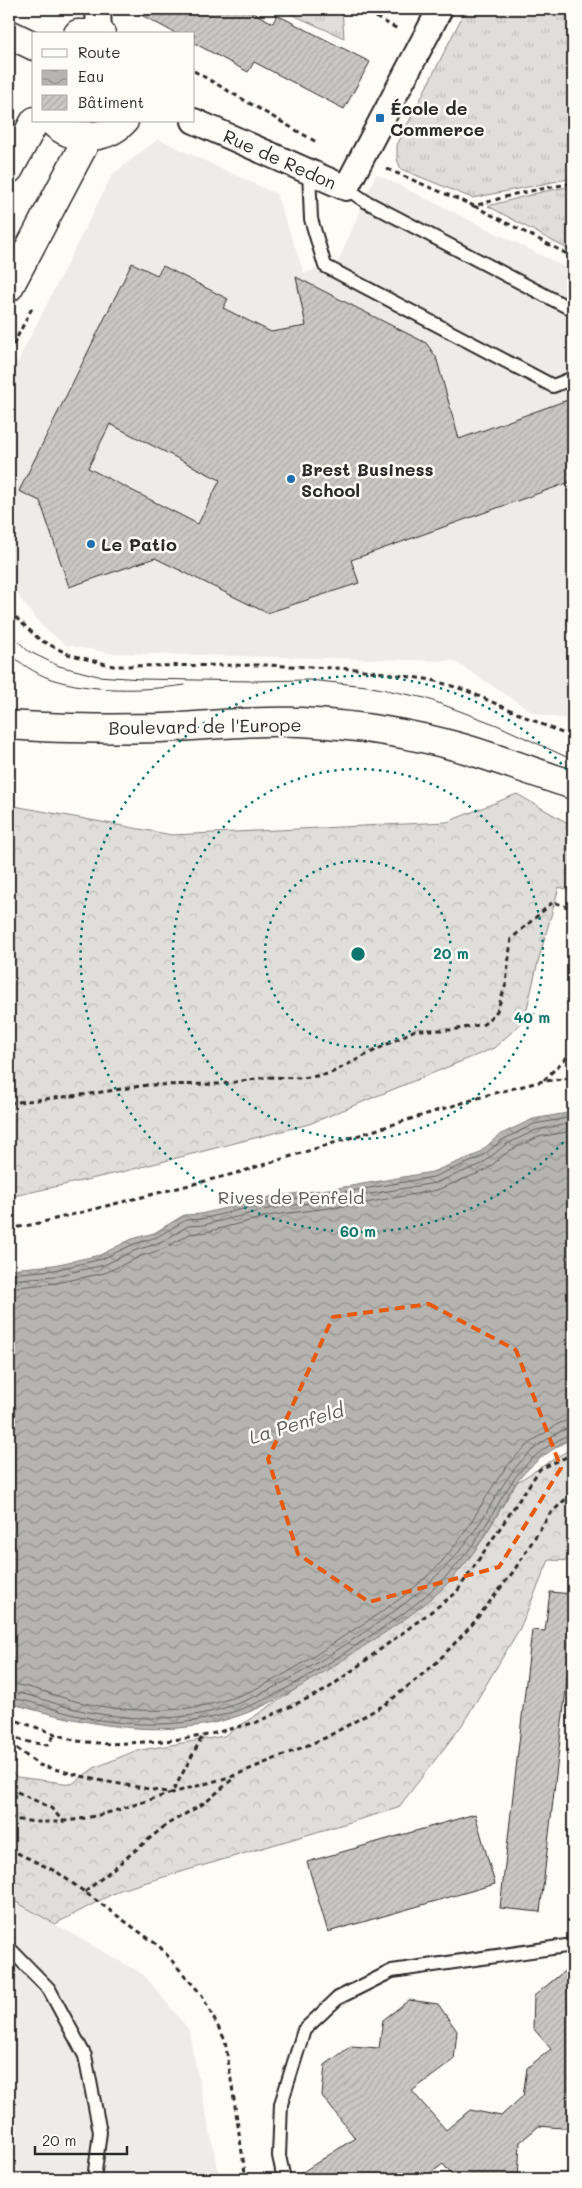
<svg xmlns="http://www.w3.org/2000/svg" width="582" height="2188" font-family="Mali,sans-serif">
  <style>
    .built { fill: #edece8 }
    .grass { fill: url(#grass-tufts); stroke: #858482 }
    .forest { fill: url(#forest-crowns); stroke: #858482 }
    .water { fill: url(#water-waves); stroke: #7e7d7b }
    .lines { fill: none; stroke-linecap: round; stroke-linejoin: round }
    .shore { stroke: #626261; stroke-width: 1 }
    .building { fill: url(#building-hatch); stroke: #2b2b2b; fill-rule: evenodd }
    .lane-casing { stroke: #2b2b2b; stroke-width: 16 }
    .street-casing { stroke: #2b2b2b; stroke-width: 28 }
    .secondary-casing { stroke: #2b2b2b; stroke-width: 31 }
    .primary-casing { stroke: #2b2b2b; stroke-width: 31 }
    .path { stroke: #2b2b2b; stroke-width: 3; stroke-dasharray: 5 4; stroke-linecap: butt }
    .lane { stroke: #fdfcf7; stroke-width: 12 }
    .street { stroke: #fdfcf7; stroke-width: 24 }
    .secondary { stroke: #fdfcf7; stroke-width: 28 }
    .primary { stroke: #fdfcf7; stroke-width: 28 }
    .tram { stroke: #2b2b2b; stroke-width: 1 }
    .marked { fill: none; stroke: #e8590c; stroke-width: 4; stroke-dasharray: 10 6; stroke-linejoin: round }
    .ring { fill: none; stroke: #0f766e; stroke-width: 2.5; stroke-dasharray: 2.5 5 }
    .poi-dot { fill: #1f6fb2; stroke: #fdfcf7; stroke-width: 2 }
    .labels { text-anchor: middle; dominant-baseline: central; stroke-width: 5; stroke-linejoin: round; paint-order: stroke }
    .poi-label { font-size: 18px; font-weight: bold; fill: #2b2b2b; stroke: #fdfcf7; text-anchor: start }
    .street-label { font-size: 18px; fill: #2b2b2b; stroke: #fdfcf7 }
    .park-label { font-size: 18px; fill: #585857; stroke: #fdfcf7 }
    .water-label { font-size: 19px; font-style: italic; fill: #5b5b5a; stroke: #fdfcf7 }
    .centre { fill: #0f766e; stroke: #fdfcf7; stroke-width: 2.5 }
    .ring-label { font-size: 15px; text-anchor: middle; font-weight: bold; fill: #0f766e; stroke: #fdfcf7; stroke-width: 5; stroke-linejoin: round; paint-order: stroke }
  </style>
  <defs>
    <pattern id="grass-tufts" width="24" height="20" patternUnits="userSpaceOnUse" patternTransform="scale(1.25)"><rect width="24" height="20" fill="#dfdeda"/><path d="M3 7l-1-3M5 7V3M7 7l1-3M15 17l-1-3M17 17v-4M19 17l1-3" fill="none" stroke="#c0bfbb"/></pattern>
    <pattern id="forest-crowns" width="20" height="18" patternUnits="userSpaceOnUse" patternTransform="scale(1.25)"><rect width="20" height="18" fill="#dfdeda"/><path d="M2 6a3 3 0 1 1 6 0M12 15a3 3 0 1 1 6 0" fill="none" stroke="#c0bfbb"/></pattern>
    <pattern id="water-waves" width="16" height="10" patternUnits="userSpaceOnUse" patternTransform="scale(1.25)"><rect width="16" height="10" fill="#b5b4b1"/><path d="M0 5q4-4 8 0t8 0" fill="none" stroke="#939390"/></pattern>
    <pattern id="building-hatch" width="6" height="6" patternUnits="userSpaceOnUse" patternTransform="scale(1.25)"><rect width="6" height="6" fill="#c9c8c4"/><path d="M-1 1l2-2M0 6l6-6M5 7l2-2" fill="none" stroke="#adaca9"/></pattern>
  </defs>
  <rect width="100%" height="100%" fill="#fdfcf7"/>
  <filter id="ink" filterUnits="userSpaceOnUse"><feTurbulence type="fractalNoise" baseFrequency=".02" numOctaves="2"/><feDisplacementMap in="SourceGraphic" scale="10" xChannelSelector="R" yChannelSelector="G"/><feConvolveMatrix kernelMatrix="1 2 1 2 8 2 1 2 1" color-interpolation-filters="sRGB"/></filter>
  <g filter="url(#ink)">
    <g class="built">
      <path d="M 158,139 L 276,194 L 304,273 L 338,262 L 376,174 L 573,271 L 573,720 L 536,714 L 454,661 L 111,653 L 66,645 L 42,626 L 22,601 L 9,580 L 9,379 L 112,175 Z"/>
      <path d="M 9,1898 L 144,1975 L 188,2029 L 220,2179 L 9,2179 Z"/>
    </g>
    <g class="grass">
      <path d="M 280,9 L 342,9 L 344,38 Z"/>
      <path d="M 466,9 L 573,9 L 573,178 L 472,198 L 401,169 L 397,159 L 397,145 Z"/>
      <path d="M 573,186 L 573,252 L 488,206 L 541,192 Z"/>
    </g>
    <g class="forest">
      <path d="M 517,794 L 573,826 L 573,891 L 559,887 L 538,962 L 524,1021 L 494,1048 L 309,1124 L 122,1172 L 9,1197 L 9,805 L 172,835 L 447,822 Z"/>
      <path d="M 567,1451 L 573,1451 L 573,1561 L 549,1560 L 520,1628 L 462,1725 L 398,1808 L 120,1890 L 55,1924 L 9,1898 L 9,1769 L 17,1777 L 72,1784 L 94,1768 L 135,1751 L 224,1736 L 408,1616 L 436,1593 L 459,1571 L 481,1542 L 517,1482 Z"/>
    </g>
    <path class="water" d="M 573,1112 L 573,1438 C 553,1448 534,1461 519,1479 C 513,1486 508,1496 503,1504 C 490,1527 477,1550 459,1571 C 431,1604 392,1628 355,1652 C 316,1677 277,1704 232,1718 C 158,1741 81,1723 9,1703 L 9,1269 L 54,1265 L 100,1255 L 132,1239 L 154,1233 L 184,1215 L 201,1214 L 270,1197 L 351,1186 L 432,1172 L 478,1154 L 499,1135 L 533,1119 Z"/>
    <g class="lines">
      <g class="shore">
        <path d="M 9,1274 L 54,1270 L 102,1259 L 134,1244 L 157,1237 L 186,1220 L 202,1219 L 271,1202 L 352,1191 L 433,1177 L 480,1158 L 502,1140 L 534,1124 L 573,1117"/>
        <path d="M 9,1280 L 55,1276 L 104,1265 L 136,1250 L 160,1243 L 188,1226 L 204,1225 L 272,1208 L 353,1197 L 435,1183 L 482,1164 L 505,1145 L 536,1130 L 573,1123"/>
        <path d="M 9,1288 L 56,1283 L 105,1273 L 139,1257 L 163,1249 L 190,1234 L 206,1232 L 273,1215 L 354,1205 L 437,1190 L 486,1170 L 509,1151 L 538,1137 L 573,1131"/>
        <path d="M 9,1684 C 30,1685 54,1696 75,1701 C 116,1711 164,1714 206,1705 C 258,1695 304,1663 347,1634 C 374,1617 401,1600 424,1579 C 440,1565 454,1548 466,1530 C 492,1490 504,1458 546,1432 C 554,1426 563,1420 573,1420"/>
        <path d="M 9,1692 C 29,1693 51,1703 71,1708 C 114,1719 167,1722 210,1712 C 259,1700 303,1672 345,1645 C 392,1614 437,1584 470,1537 C 499,1498 505,1467 549,1438 C 556,1434 565,1428 573,1428"/>
        <path d="M 9,1698 C 29,1700 51,1709 71,1714 C 115,1725 166,1728 210,1718 C 264,1707 312,1674 358,1644 C 384,1627 411,1610 434,1588 C 450,1574 464,1557 476,1540 C 503,1501 510,1470 553,1443 C 559,1440 566,1435 573,1434"/>
      </g>
    </g>
    <g class="building">
      <path d="M 130,9 L 246,9 L 273,23 L 277,15 L 370,62 L 344,109 L 254,62 L 248,72 L 194,43 L 194,34 L 177,34 Z"/>
      <path d="M 132,263 L 157,275 L 163,266 L 228,299 L 223,308 L 271,332 L 306,326 L 296,277 L 426,343 L 436,357 L 459,439 L 573,398 L 573,481 L 351,560 L 359,583 L 267,613 L 155,558 L 69,587 L 40,501 L 19,491 ZM 110,424 L 220,480 L 198,524 L 88,468 Z"/>
      <path d="M 550,1592 L 573,1594 L 573,1647 L 571,1646 L 540,1912 L 500,1908 L 532,1630 L 545,1631 Z"/>
      <path d="M 475,1814 L 495,1884 L 328,1932 L 307,1862 Z"/>
      <path d="M 573,1964 L 573,2129 L 539,2126 L 520,2142 L 518,2179 L 455,2179 L 443,2164 L 423,2179 L 292,2179 L 355,2138 L 322,2096 L 325,2065 L 351,2046 L 379,2048 L 383,2020 L 409,2000 L 438,2004 L 457,2031 L 454,2060 L 412,2091 L 446,2130 L 470,2110 L 501,2116 L 523,2096 L 527,2068 L 551,2049 L 533,2028 L 534,1996 Z"/>
    </g>
    <g class="lines">
      <g class="lane-casing">
        <g id="lane">
          <path d="M 309,171 L 311,219 L 325,266 L 553,386 L 573,378"/>
          <path d="M 346,188 L 365,201 L 573,310"/>
          <path d="M 9,1948 L 49,1989 L 85,2056 L 100,2132 L 94,2179"/>
          <path d="M 284,2179 L 279,2156 L 281,2104 L 304,2030 L 338,1998 L 392,1971 L 573,1945"/>
        </g>
      </g>
      <g class="street-casing">
        <g id="street">
          <path d="M 98,9 L 99,33"/>
          <path d="M 194,121 L 346,188 L 440,9"/>
        </g>
      </g>
      <g class="secondary-casing">
        <g id="secondary">
          <path d="M 9,34 L 34,46"/>
          <path d="M 78,34 L 101,34"/>
          <path d="M 52,121 C 70,141 106,141 124,121"/>
          <path d="M 9,169 L 35,121"/>
          <path d="M 9,287 L 88,137"/>
        </g>
      </g>
      <g class="primary-casing">
        <path id="primary" d="M 9,725 C 59,729 110,729 160,728 C 207,726 254,720 301,722 C 354,725 410,733 462,748 C 499,759 536,773 573,785"/>
      </g>
      <g class="path">
        <path d="M 360,9 L 398,29"/>
        <path d="M 194,71 L 318,143"/>
        <path d="M 387,169 L 474,206 L 515,194 L 573,183"/>
        <path d="M 474,206 L 573,257"/>
        <path d="M 9,353 L 33,306"/>
        <path d="M 9,611 L 40,640 L 68,654 L 113,666 L 265,665 L 357,669 L 432,680 L 465,690 L 573,738"/>
        <path d="M 572,1051 L 573,1040"/>
        <path d="M 544,1080 L 573,1051"/>
        <path d="M 9,1103 L 89,1094 L 147,1085 L 222,1084 L 268,1077 L 303,1078 L 329,1074 L 415,1030 L 452,1030 L 484,1024 L 497,1011 L 506,984 L 511,939 L 553,902 L 573,909"/>
        <path d="M 9,1229 L 35,1224 L 237,1173 L 491,1094 L 543,1081 L 573,1078"/>
        <path d="M 9,1718 L 76,1741 L 110,1744 L 165,1741 L 203,1736 L 257,1722 L 326,1690 L 456,1593 L 540,1469 L 573,1454"/>
        <path d="M 9,1736 L 29,1742 L 47,1745 L 55,1735"/>
        <path d="M 9,1743 L 39,1765 L 97,1780 L 172,1793 L 233,1776 L 325,1738 L 386,1704 L 435,1664 L 471,1626 L 513,1572 L 549,1515 L 573,1492"/>
        <path d="M 9,1788 L 51,1808 L 64,1822"/>
        <path d="M 9,1817 C 15,1820 21,1820 28,1821 C 77,1827 125,1807 172,1793 L 202,1737"/>
        <path d="M 9,1849 L 57,1872 L 159,1946 L 201,1994 L 225,2040 L 246,2179"/>
        <path d="M 85,1892 L 166,1825 L 206,1802 L 235,1777"/>
      </g>
      <use href="#lane" class="lane"/>
      <use href="#street" class="street"/>
      <use href="#secondary" class="secondary"/>
      <use href="#primary" class="primary"/>
      <g class="tram">
        <path d="M 9,632 L 28,651 L 59,666 L 98,676 L 141,679 L 251,681 L 309,680 L 367,686 L 425,698 L 497,725 L 573,760"/>
        <path d="M 9,653 C 21,664 35,673 51,679 C 91,692 144,691 185,685"/>
      </g>
    </g>
  </g>
  <path class="marked" d="M 429,1304 L 516,1350 L 561,1468 L 499,1567 L 369,1602 L 298,1554 L 268,1459 L 333,1317 Z"/>
  <g class="ring">
    <circle cx="358" cy="954" r="93"/>
    <circle cx="358" cy="954" r="185"/>
    <path d="M573 1131A278 278 0 1 1 573 777"/>
  </g>
  <g class="poi-dot">
    <rect x="375" y="113" width="10" height="10" rx="2.5"/>
    <circle cx="291" cy="479" r="5"/>
    <circle cx="91" cy="544" r="5"/>
  </g>
  <g class="labels">
    <g class="poi-label">
      <text x="390" y="108">École de<tspan x="390" dy="21">Commerce</tspan></text>
      <text x="301" y="469">Brest Business<tspan x="301" dy="21">School</tspan></text>
      <text x="101" y="544">Le Patio</text>
    </g>
    <g class="street-label">
      <text transform="translate(280 159) rotate(24)">Rue de Redon</text>
      <text transform="translate(205 726) rotate(-1)">Boulevard de l'Europe</text>
    </g>
    <g class="park-label">
      <text x="291" y="1197">Rives de Penfeld</text>
    </g>
    <g class="water-label">
      <text transform="translate(296 1423) rotate(-17)">La Penfeld</text>
    </g>
  </g>
  <circle cx="358" cy="954" r="8" class="centre"/>
  <g class="ring-label">
    <text x="451" y="959">20 m</text>
    <text x="532" y="1023">40 m</text>
    <text x="358" y="1237">60 m</text>
  </g>
  <rect width="582" height="2188" fill="none" stroke="#fdfcf7" stroke-width="30"/>
  <rect x="15" y="15" width="552" height="2158" fill="none" stroke="#2b2b2b" stroke-width="2" filter="url(#ink)"/>
  <rect x="32" y="32" width="162" height="90" fill="#fdfcf7" stroke="#a9a8a5"/>
  <rect x="42" y="49" width="25" height="8" fill="#fdfcf7" stroke="#a9a8a5"/>
  <text x="78" y="58" font-size="15" fill="#2b2b2b">Route</text>
  <rect x="42" y="70" width="25" height="15" fill="url(#water-waves)" stroke="#a9a8a5"/>
  <text x="78" y="82" font-size="15" fill="#2b2b2b">Eau</text>
  <rect x="42" y="95" width="25" height="15" fill="url(#building-hatch)" stroke="#a9a8a5"/>
  <text x="78" y="108" font-size="15" fill="#2b2b2b">Bâtiment</text>
  <path d="M35 2146v8h92v-8" fill="none" stroke="#2b2b2b" stroke-width="2.5"/>
  <text x="42" y="2146" font-size="15" fill="#2b2b2b" stroke="#fdfcf7" stroke-width="4" paint-order="stroke">20 m</text>
</svg>
